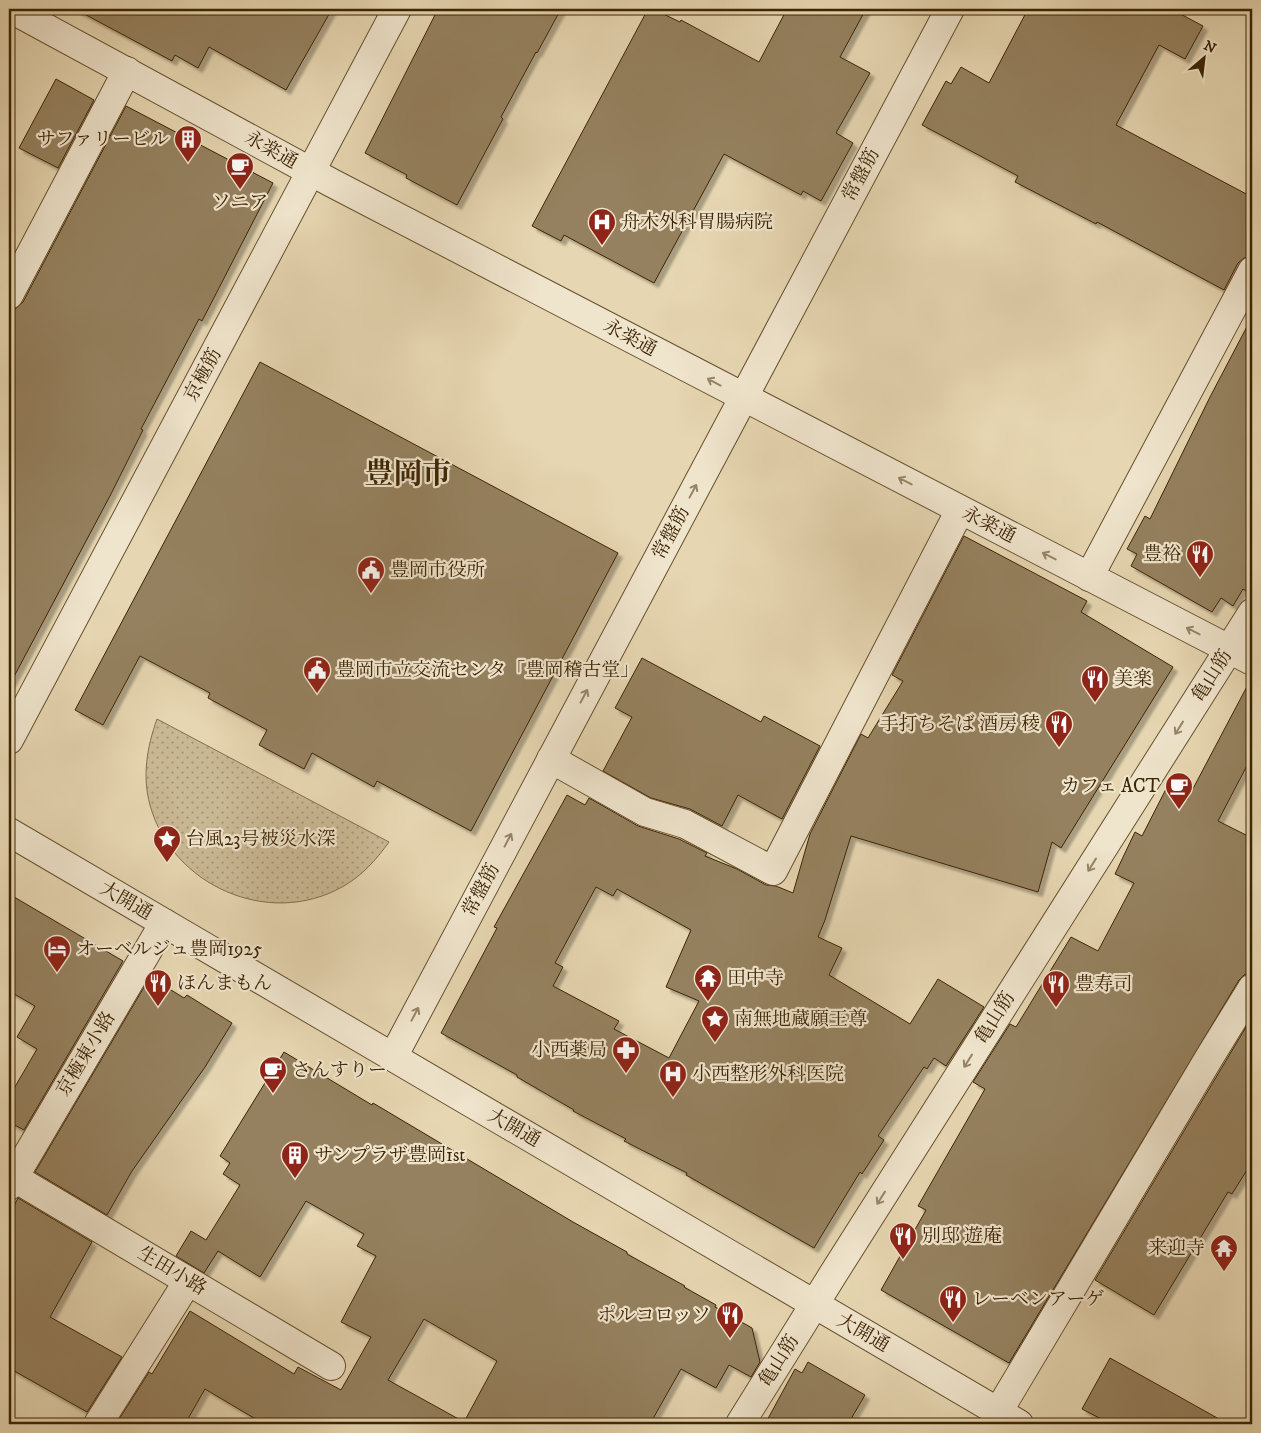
<svg xmlns="http://www.w3.org/2000/svg" width="1261" height="1433" font-family="'IM FELL DW Pica','Noto Serif JP',serif">
  <style>
    .grass { fill: url(#grass-dots); stroke: #836e4c }
    .building { fill: #95815e; stroke: #3d2404; fill-rule: evenodd; filter: url(#shadow) }
    .lines { fill: none; stroke-linecap: round; stroke-linejoin: round }
    .minor-casing { stroke: #67502f; stroke-width: 30 }
    .minor { stroke: #efe4cc; stroke-width: 28 }
    .oneway { stroke: #968468 }
    .labels { text-anchor: middle; dominant-baseline: central; stroke-width: 4.5; stroke-linejoin: round; paint-order: stroke }
    .poi-label { font-size: 19px; fill: #3d2404; stroke: #efe4cc; text-anchor: start }
    .street-label { font-size: 19px; fill: #3d2404; stroke: #efe4cc }
    .town-label { font-size: 29px; font-weight: bold; fill: #3d2404; stroke: #efe4cc }
  </style>
  <defs>
    <pattern id="grass-dots" width="8" height="8" patternUnits="userSpaceOnUse" patternTransform="scale(1.25)"><rect width="8" height="8" fill="#c9b894"/><path d="M2 2h.1M6 6h.1" fill="none" stroke="#a49577" stroke-width="1.8" stroke-linecap="round"/></pattern>
    <filter id="shadow"><feDropShadow dx="4.5" dy="4.5" stdDeviation="1" flood-color="#0004"/></filter>
  </defs>
  <rect width="100%" height="100%" fill="#e6d6b1"/>
  <filter id="stains"><feTurbulence type="fractalNoise" baseFrequency=".004" numOctaves="4"/><feColorMatrix values="0 0 0 0 .2 0 0 0 0 .09 0 0 0 0 .02 0 0 0 .5 -.17"/></filter>
  <radialGradient id="worn" r=".72"><stop offset=".6" stop-color="#630" stop-opacity="0"/><stop offset="1" stop-color="#630" stop-opacity=".3"/></radialGradient>
  <path class="grass" d="M 157,719 L 389,842 C 376,860 362,876 342,887 C 269,928 172,886 150,805 C 142,776 147,747 157,719 Z"/>
  <g class="building">
    <path d="M 75,9 L 332,9 L 286,90 L 209,47 L 198,68 L 175,55 L 172,61 Z"/>
    <path d="M 438,9 L 561,9 L 537,53 L 536,52 L 501,117 L 503,119 L 457,205 L 406,178 L 407,175 L 365,153 Z"/>
    <path d="M 648,9 L 653,9 L 680,22 L 681,20 L 759,62 L 787,9 L 866,9 L 840,57 L 870,73 L 836,133 L 853,143 L 821,201 L 803,191 L 801,195 L 724,154 L 654,283 L 564,235 L 561,241 L 532,226 Z"/>
    <path d="M 1028,9 L 1171,9 L 1203,26 L 1185,59 L 1159,45 L 1116,125 L 1252,197 L 1252,256 L 1244,258 L 1238,263 L 1224,290 L 1097,222 L 1096,224 L 1015,182 L 1018,176 L 922,125 L 946,81 L 951,84 L 961,67 L 989,83 Z"/>
    <path d="M 56,79 L 94,100 L 58,168 L 19,148 Z"/>
    <path d="M 126,106 L 273,183 L 202,321 L 199,319 L 141,429 L 143,430 L 111,494 L 9,686 L 9,320 L 15,309 L 23,302 Z"/>
    <path d="M 1252,317 L 1252,595 L 1243,589 L 1233,606 L 1221,598 L 1212,612 L 1131,566 L 1137,554 L 1127,549 L 1145,516 L 1150,519 L 1210,397 Z"/>
    <path d="M 260,362 L 618,553 L 471,831 L 377,781 L 374,787 L 312,753 L 304,769 L 259,745 L 267,730 L 208,698 L 210,693 L 140,656 L 103,725 L 75,710 Z"/>
    <path d="M 964,536 L 1087,601 L 1081,612 L 1173,667 L 1061,848 L 1052,842 L 1038,892 L 851,836 L 825,920 L 818,937 L 842,948 L 829,975 L 910,1024 L 938,979 L 984,1007 L 946,1066 L 934,1058 L 927,1069 L 924,1067 L 878,1136 L 884,1140 L 862,1174 L 860,1172 L 814,1248 L 686,1175 L 687,1173 L 624,1141 L 626,1139 L 573,1111 L 574,1110 L 517,1077 L 517,1075 L 441,1033 L 497,928 L 494,927 L 567,795 L 585,805 L 589,798 L 638,826 L 679,839 L 707,853 L 705,856 L 737,869 L 766,885 L 776,886 L 793,893 L 810,834 L 861,734 L 868,738 L 903,681 L 892,675 ZM 596,887 L 613,896 L 617,889 L 691,930 L 666,987 L 699,1001 L 669,1058 L 614,1029 L 619,1021 L 553,986 L 563,967 L 555,963 Z"/>
    <path d="M 642,658 L 761,722 L 764,716 L 820,746 L 782,819 L 738,795 L 722,826 L 690,809 L 651,798 L 603,771 L 632,717 L 615,708 Z"/>
    <path d="M 1252,677 L 1252,756 L 1218,821 L 1252,838 L 1252,972 L 1244,975 L 1239,980 L 1009,1363 L 881,1290 L 926,1210 L 918,1206 L 985,1089 L 973,1082 L 1010,1024 L 1016,1027 L 1071,937 L 1098,951 L 1134,883 L 1115,874 L 1135,832 L 1142,836 L 1166,789 L 1187,800 Z"/>
    <path d="M 9,894 L 123,961 L 24,1130 L 9,1122 L 9,1097 L 37,1049 L 17,1037 L 35,1006 L 9,991 Z"/>
    <path d="M 150,977 L 184,998 L 187,995 L 232,1023 L 205,1067 L 132,1171 L 107,1215 L 35,1172 Z"/>
    <path d="M 1252,1017 L 1252,1162 L 1232,1194 L 1228,1192 L 1154,1315 L 1095,1280 Z"/>
    <path d="M 284,1052 L 372,1105 L 373,1103 L 573,1222 L 627,1252 L 627,1254 L 685,1286 L 684,1287 L 716,1305 L 715,1307 L 752,1328 L 760,1362 L 751,1377 L 729,1365 L 716,1388 L 681,1369 L 650,1424 L 264,1424 L 205,1389 L 185,1424 L 116,1424 L 149,1372 L 152,1374 L 190,1311 L 294,1374 L 298,1367 L 341,1390 L 371,1337 L 341,1322 L 376,1256 L 357,1246 L 364,1234 L 306,1201 L 260,1277 L 218,1251 L 204,1273 L 176,1256 L 191,1231 L 206,1240 L 240,1185 L 223,1174 L 230,1163 L 220,1156 ZM 424,1319 L 497,1361 L 464,1422 L 388,1380 Z"/>
    <path d="M 18,1198 L 92,1242 L 50,1317 L 122,1357 L 87,1412 L 9,1368 L 9,1215 Z"/>
    <path d="M 1110,1358 L 1228,1424 L 1111,1424 L 1082,1409 Z"/>
    <path d="M 808,1362 L 865,1395 L 848,1424 L 765,1424 L 795,1369 L 802,1373 Z"/>
  </g>
  <g class="lines">
    <g class="minor-casing">
      <g id="minor">
        <path d="M 11,9 L 332,183 L 1252,661"/>
        <path d="M 9,295 L 127,71"/>
        <path d="M 1089,577 L 1252,271"/>
        <path d="M 9,740 L 397,9"/>
        <path d="M 551,759 L 645,812 L 685,824 L 773,871 L 960,510"/>
        <path d="M 9,832 L 1019,1424"/>
        <path d="M 393,1057 L 950,9"/>
        <path d="M 13,1177 L 331,1366"/>
        <path d="M 9,1186 L 164,923"/>
        <path d="M 998,1412 L 1209,1058 L 1252,988"/>
        <path d="M 98,1424 L 188,1281"/>
        <path d="M 740,1424 L 832,1276 L 1252,613"/>
      </g>
    </g>
    <use href="#minor" class="minor"/>
  </g>
  <defs><path id="oneway-shaft" d="M-6 0H5M1.5-3L5.5 0L1.5 3" fill="none" stroke-width="1.6" stroke-linecap="round" stroke-linejoin="round" transform="scale(1.25)"/></defs>
  <g class="oneway">
    <use href="#oneway-shaft" transform="translate(714 382) rotate(-152)"/>
    <use href="#oneway-shaft" transform="translate(905 481) rotate(-153)"/>
    <use href="#oneway-shaft" transform="translate(693 491) rotate(-62)"/>
    <use href="#oneway-shaft" transform="translate(1049 556) rotate(-153)"/>
    <use href="#oneway-shaft" transform="translate(1193 631) rotate(-153)"/>
    <use href="#oneway-shaft" transform="translate(584 696) rotate(-62)"/>
    <use href="#oneway-shaft" transform="translate(1179 728) rotate(122)"/>
    <use href="#oneway-shaft" transform="translate(508 840) rotate(-62)"/>
    <use href="#oneway-shaft" transform="translate(1092 865) rotate(122)"/>
    <use href="#oneway-shaft" transform="translate(415 1014) rotate(-62)"/>
    <use href="#oneway-shaft" transform="translate(968 1061) rotate(122)"/>
    <use href="#oneway-shaft" transform="translate(881 1198) rotate(122)"/>
  </g>
  <defs>
    <g id="building-pin" transform="scale(1.4375)"><path d="M0 17L-7.5 6A9.5 9.5 0 1 1 7.5 6Z" fill="#8f2418" stroke="#efe4cc"/><path d="M-4-6H4V6H1V3H-1V6H-4ZM-2.5-4.3h1.7v1.8h-1.7ZM.8-4.3h1.7v1.8H.8ZM-2.5-1h1.7V.8h-1.7ZM.8-1h1.7V.8H.8Z" fill="#fff"/></g>
    <g id="cafe-pin" transform="scale(1.4375)"><path d="M0 17L-7.5 6A9.5 9.5 0 1 1 7.5 6Z" fill="#8f2418" stroke="#efe4cc"/><path d="M-5.5-4.5H6V0H3Q3 3.5 0 3.5H-2.5Q-5.5 3.5-5.5 0ZM3-3.2v2h1.7v-2ZM-6 4.5H4V6H-6Z" fill="#fff"/></g>
    <g id="hospital-pin" transform="scale(1.4375)"><path d="M0 17L-7.5 6A9.5 9.5 0 1 1 7.5 6Z" fill="#8f2418" stroke="#efe4cc"/><path d="M-5-5h3v3.5h4V-5h3V5h-3V1.5h-4V5h-3Z" fill="#fff"/></g>
    <g id="restaurant-pin" transform="scale(1.4375)"><path d="M0 17L-7.5 6A9.5 9.5 0 1 1 7.5 6Z" fill="#8f2418" stroke="#efe4cc"/><path d="M-5-6h1v4h1v-4h1v4h1v-4h1v5L-1.5 .5V6h-2V.5L-5-1ZM5-6V6H3V1.5H1.5Q1.5-4 5-6Z" fill="#fff"/></g>
    <g id="civic-pin" transform="scale(1.4375)"><path d="M0 17L-7.5 6A9.5 9.5 0 1 1 7.5 6Z" fill="#8f2418" stroke="#efe4cc"/><path d="M-.6-6.5H3V-4.5H.6V-3L4-1V1h2V6H-6V1h2V-1L-.6-3ZM-1.2 2.5V6h2.4V2.5Z" fill="#fff"/></g>
    <g id="sight-pin" transform="scale(1.4375)"><path d="M0 17L-7.5 6A9.5 9.5 0 1 1 7.5 6Z" fill="#8f2418" stroke="#efe4cc"/><path d="M0-6L1.8-2.2L6-1.7L2.9 1.2L3.7 5.4L0 3.3L-3.7 5.4L-2.9 1.2L-6-1.7L-1.8-2.2Z" fill="#fff"/></g>
    <g id="hotel-pin" transform="scale(1.4375)"><path d="M0 17L-7.5 6A9.5 9.5 0 1 1 7.5 6Z" fill="#8f2418" stroke="#efe4cc"/><path d="M-6-4.5h1.5V1H6V5H4.5V3h-9V5H-6ZM-4 0a1.8 1.8 0 1 1 3.6 0ZM.5 0V-2.5h3Q6-2.5 6 0Z" fill="#fff"/></g>
    <g id="temple-pin" transform="scale(1.4375)"><path d="M0 17L-7.5 6A9.5 9.5 0 1 1 7.5 6Z" fill="#8f2418" stroke="#efe4cc"/><path d="M0-6L5-2H3V0L6.5 2.5H4V6H1.5V3h-3V6H-4V2.5H-6.5L-3 0V-2H-5Z" fill="#fff"/></g>
    <g id="pharmacy-pin" transform="scale(1.4375)"><path d="M0 17L-7.5 6A9.5 9.5 0 1 1 7.5 6Z" fill="#8f2418" stroke="#efe4cc"/><path d="M-2-6h4v4h4v4h-4v4h-4v-4h-4v-4h4Z" fill="#fff"/></g>
  </defs>
  <g fill-rule="evenodd">
    <use href="#building-pin" x="188" y="139"/>
    <use href="#cafe-pin" x="240" y="166"/>
    <use href="#hospital-pin" x="602" y="222"/>
    <use href="#restaurant-pin" x="1200" y="554"/>
    <use href="#civic-pin" x="371" y="570"/>
    <use href="#civic-pin" x="317" y="670"/>
    <use href="#restaurant-pin" x="1095" y="679"/>
    <use href="#restaurant-pin" x="1059" y="724"/>
    <use href="#cafe-pin" x="1179" y="786"/>
    <use href="#sight-pin" x="167" y="839"/>
    <use href="#hotel-pin" x="57" y="949"/>
    <use href="#temple-pin" x="708" y="978"/>
    <use href="#restaurant-pin" x="158" y="983"/>
    <use href="#restaurant-pin" x="1056" y="984"/>
    <use href="#sight-pin" x="715" y="1019"/>
    <use href="#pharmacy-pin" x="626" y="1050"/>
    <use href="#cafe-pin" x="273" y="1070"/>
    <use href="#hospital-pin" x="673" y="1074"/>
    <use href="#building-pin" x="295" y="1155"/>
    <use href="#restaurant-pin" x="903" y="1236"/>
    <use href="#temple-pin" x="1224" y="1248"/>
    <use href="#restaurant-pin" x="953" y="1299"/>
    <use href="#restaurant-pin" x="730" y="1315"/>
  </g>
  <g class="labels">
    <g class="poi-label">
      <text x="169" y="139" text-anchor="end">サファリービル</text>
      <text x="240" y="202" text-anchor="middle">ソニア</text>
      <text x="621" y="222">舟木外科胃腸病院</text>
      <text x="1181" y="554" text-anchor="end">豊裕</text>
      <text x="390" y="570">豊岡市役所</text>
      <text x="336" y="670">豊岡市立交流センタ「豊岡稽古堂」</text>
      <text x="1114" y="679">美楽</text>
      <text x="1040" y="724" text-anchor="end">手打ちそば 酒房 稜</text>
      <text x="1160" y="786" text-anchor="end">カフェ ACT</text>
      <text x="186" y="839">台風23号被災水深</text>
      <text x="76" y="949">オーベルジュ豊岡1925</text>
      <text x="727" y="978">田中寺</text>
      <text x="177" y="983">ほんまもん</text>
      <text x="1075" y="984">豊寿司</text>
      <text x="734" y="1019">南無地蔵願王尊</text>
      <text x="607" y="1050" text-anchor="end">小西薬局</text>
      <text x="292" y="1070">さんすりー</text>
      <text x="692" y="1074">小西整形外科医院</text>
      <text x="314" y="1155">サンプラザ豊岡1st</text>
      <text x="922" y="1236">別邸 遊庵</text>
      <text x="1205" y="1248" text-anchor="end">来迎寺</text>
      <text x="972" y="1299">レーベンアーゲ</text>
      <text x="711" y="1315" text-anchor="end">ポルコロッソ</text>
    </g>
    <g class="street-label">
      <text transform="translate(271 150) rotate(29)">永楽通</text>
      <text transform="translate(861 175) rotate(-62)">常盤筋</text>
      <text transform="translate(630 338) rotate(28)">永楽通</text>
      <text transform="translate(203 375) rotate(-62)">京極筋</text>
      <text transform="translate(989 525) rotate(27)">永楽通</text>
      <text transform="translate(671 533) rotate(-62)">常盤筋</text>
      <text transform="translate(1212 676) rotate(-58)">亀山筋</text>
      <text transform="translate(481 890) rotate(-62)">常盤筋</text>
      <text transform="translate(126 901) rotate(30)">大開通</text>
      <text transform="translate(995 1018) rotate(-58)">亀山筋</text>
      <text transform="translate(86 1054) rotate(-59)">京極東小路</text>
      <text transform="translate(514 1128) rotate(30)">大開通</text>
      <text transform="translate(172 1271) rotate(31)">生田小路</text>
      <text transform="translate(863 1333) rotate(30)">大開通</text>
      <text transform="translate(779 1361) rotate(-58)">亀山筋</text>
    </g>
    <g class="town-label">
      <text x="408" y="475">豊岡市</text>
    </g>
  </g>
  <rect width="1261" height="1433" fill="none" stroke="#e6d6b1" stroke-width="30"/>
  <rect x="10" y="10" width="1241" height="1413" fill="none" stroke="#3d2404" stroke-width="2.5"/>
  <rect x="15" y="15" width="1231" height="1403" fill="none" stroke="#3d2404"/>
  <g transform="translate(1204 58) rotate(28)" stroke="#efe4cc" stroke-width="4" paint-order="stroke">
  <path d="M0-4L9 19L0 12L-9 19Z" fill="#3d2404"/>
  <text y="-8" font-size="14" font-weight="bold" text-anchor="middle" fill="#3d2404">N</text>
  </g>
  <rect width="100%" height="100%" filter="url(#stains)"/>
  <rect width="100%" height="100%" fill="url(#worn)"/>
</svg>
